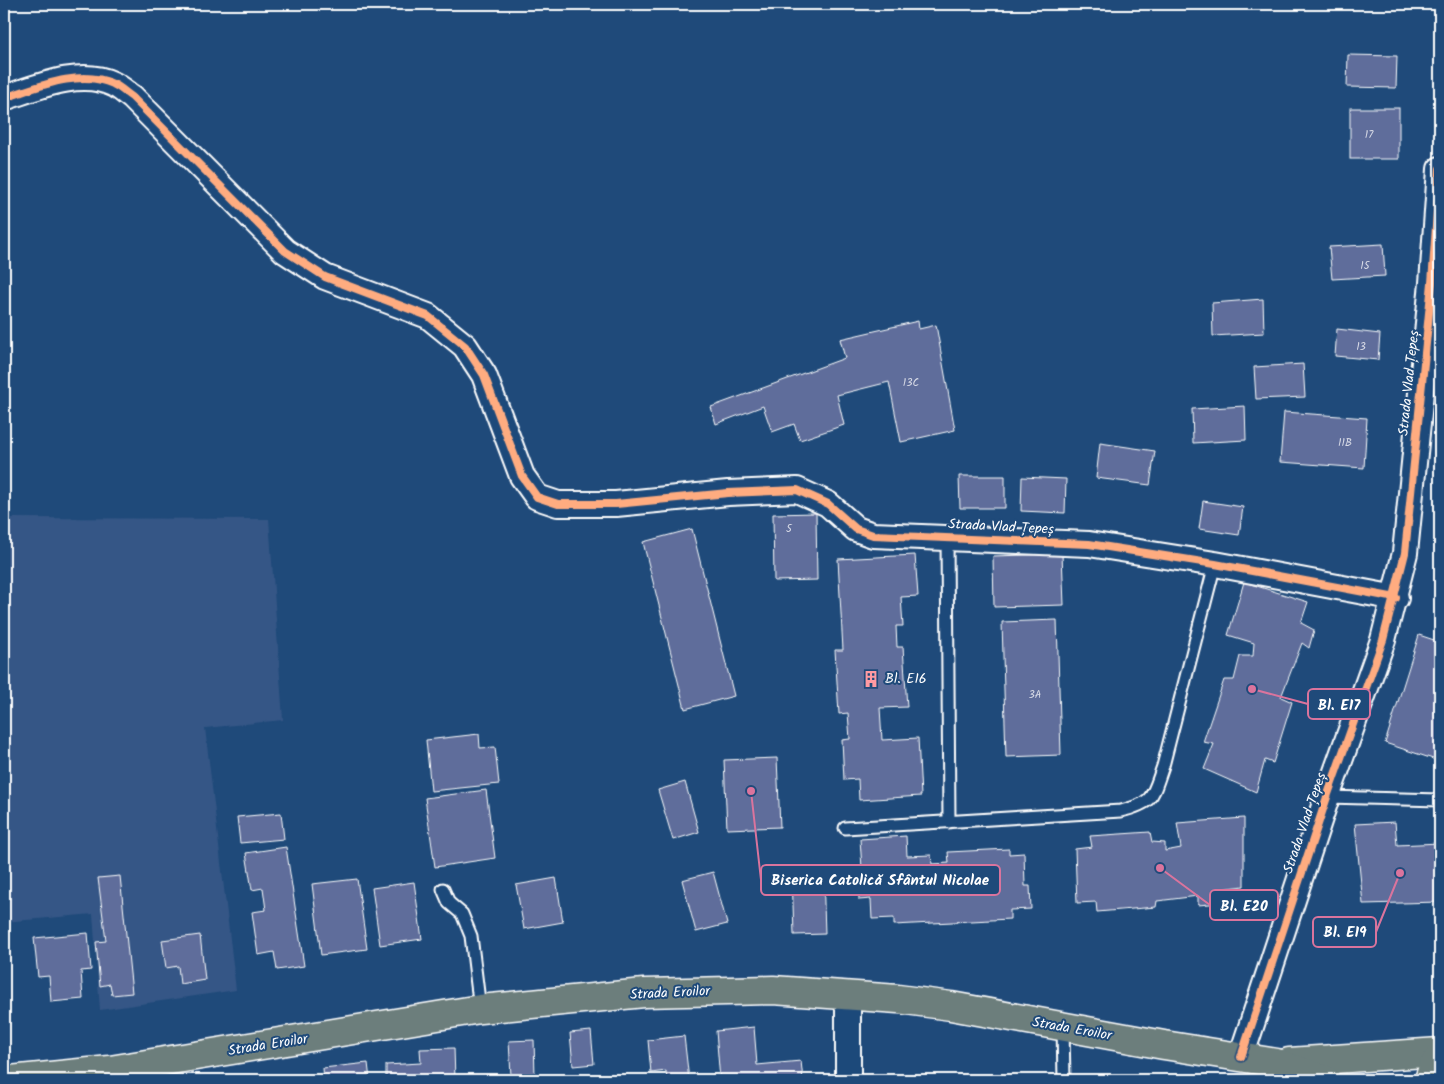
<svg xmlns="http://www.w3.org/2000/svg" width="1444" height="1084" font-family="Kalam,sans-serif">
  <style>
    .built { fill: #365786 }
    .building { fill: #5e6d9b; stroke: #fff }
    .lines { fill: none; stroke-linecap: round; stroke-linejoin: round }
    .lane-casing { stroke: #fff; stroke-width: 15 }
    .street-casing { stroke: #fff; stroke-width: 28 }
    .primary-casing { stroke: #fff; stroke-width: 31 }
    .lane { stroke: #1f4a7a; stroke-width: 11 }
    .street { stroke: #1f4a7a; stroke-width: 24 }
    .primary { stroke: #6c7e7c; stroke-width: 28 }
    .cycleway-casing { stroke: #1f4a7a; stroke-width: 11 }
    .cycleway { stroke: #ffac80; stroke-width: 8 }
    .labels { text-anchor: middle; dominant-baseline: central; stroke-width: 4; stroke-linejoin: round; paint-order: stroke }
    .number-label { font-size: 11px; fill: #d7dae6 }
    .street-label { font-size: 14px; fill: #fff; stroke: #1f4a7a }
    .poi-label { font-size: 14px; fill: #fff; stroke: #1f4a7a; text-anchor: start }
    .leader { fill: none; stroke: #da749d; stroke-width: 2 }
    .callout-dot { fill: #da749d; stroke: #1f4a7a; stroke-width: 2 }
    .callout { fill: #1f4a7a; stroke: #da749d; stroke-width: 2 }
    .callout-label { font-size: 15px; text-anchor: middle; font-weight: bold; fill: #fff }
  </style>
  <rect width="100%" height="100%" fill="#1f4a7a"/>
  <filter id="ink" filterUnits="userSpaceOnUse"><feTurbulence type="fractalNoise" baseFrequency=".02" numOctaves="2"/><feDisplacementMap in="SourceGraphic" scale="10" xChannelSelector="R" yChannelSelector="G"/><feConvolveMatrix kernelMatrix="1 2 1 2 8 2 1 2 1" color-interpolation-filters="sRGB"/></filter>
  <g filter="url(#ink)">
    <path class="built" d="M 4,518 L 269,519 L 283,720 L 205,728 L 236,990 L 100,1010 L 93,914 L 4,922 L 4,804 L 8,803 L 4,785 Z"/>
    <g class="building">
      <path d="M 1348,55 L 1397,56 L 1396,88 L 1347,87 Z"/>
      <rect x="1350" y="108" width="49" height="51"/>
      <path d="M 1383,244 L 1385,276 L 1332,279 L 1329,247 Z"/>
      <path d="M 1263,299 L 1264,333 L 1213,336 L 1212,303 Z"/>
      <path d="M 918,321 L 919,329 L 936,325 L 955,430 L 901,442 L 889,382 L 837,395 L 844,425 L 800,440 L 794,424 L 772,432 L 763,406 L 716,424 L 711,407 L 845,358 L 840,339 Z"/>
      <path d="M 1337,329 L 1380,334 L 1378,360 L 1335,356 Z"/>
      <path d="M 1303,364 L 1305,397 L 1256,399 L 1254,367 Z"/>
      <path d="M 1245,406 L 1246,440 L 1193,443 L 1192,409 Z"/>
      <path d="M 1284,412 L 1367,418 L 1364,468 L 1280,462 Z"/>
      <path d="M 1100,443 L 1155,451 L 1150,485 L 1096,478 Z"/>
      <path d="M 959,476 L 1005,476 L 1005,508 L 960,508 Z"/>
      <path d="M 1022,477 L 1066,479 L 1065,513 L 1021,511 Z"/>
      <path d="M 1203,501 L 1243,507 L 1239,535 L 1199,529 Z"/>
      <path d="M 816,513 L 817,580 L 774,581 L 773,514 Z"/>
      <path d="M 692,529 L 734,696 L 685,709 L 643,542 Z"/>
      <path d="M 1062,554 L 1064,605 L 994,607 L 993,556 Z"/>
      <path d="M 915,555 L 918,596 L 901,597 L 903,626 L 896,626 L 897,647 L 903,647 L 907,707 L 880,708 L 882,740 L 918,738 L 921,796 L 859,800 L 858,779 L 844,780 L 842,740 L 850,739 L 848,713 L 839,714 L 835,650 L 843,650 L 838,559 Z"/>
      <path d="M 1244,582 L 1308,602 L 1301,623 L 1314,630 L 1309,648 L 1302,643 L 1281,697 L 1292,702 L 1273,763 L 1265,760 L 1256,792 L 1204,769 L 1214,744 L 1203,742 L 1224,680 L 1234,680 L 1240,656 L 1253,656 L 1254,643 L 1228,635 Z"/>
      <path d="M 1057,620 L 1061,755 L 1006,757 L 1002,622 Z"/>
      <path d="M 1419,635 L 1440,642 L 1440,747 L 1436,760 L 1385,743 Z"/>
      <path d="M 479,734 L 480,748 L 495,747 L 499,784 L 431,791 L 426,740 Z"/>
      <path d="M 777,758 L 780,827 L 727,829 L 724,760 Z"/>
      <path d="M 685,782 L 699,832 L 673,840 L 658,790 Z"/>
      <path d="M 486,790 L 495,858 L 435,867 L 425,798 Z"/>
      <path d="M 281,813 L 284,839 L 240,843 L 237,817 Z"/>
      <path d="M 1244,818 L 1244,886 L 1221,889 L 1221,903 L 1198,905 L 1198,896 L 1157,901 L 1156,907 L 1097,912 L 1096,902 L 1077,903 L 1075,849 L 1092,847 L 1090,836 L 1150,832 L 1152,842 L 1165,843 L 1165,851 L 1181,848 L 1177,823 Z"/>
      <path d="M 1395,822 L 1397,845 L 1440,843 L 1440,902 L 1363,904 L 1355,824 Z"/>
      <path d="M 906,836 L 907,856 L 931,855 L 932,864 L 949,863 L 948,852 L 1009,849 L 1009,854 L 1024,853 L 1025,886 L 1030,886 L 1031,909 L 1010,910 L 1010,919 L 894,925 L 894,918 L 872,919 L 871,899 L 859,900 L 858,869 L 862,868 L 860,839 Z"/>
      <path d="M 286,847 L 304,966 L 277,970 L 274,952 L 258,955 L 252,912 L 266,910 L 263,888 L 252,890 L 246,853 Z"/>
      <path d="M 713,872 L 727,924 L 696,932 L 682,880 Z"/>
      <path d="M 823,872 L 825,934 L 794,935 L 792,873 Z"/>
      <path d="M 120,876 L 132,993 L 112,995 L 110,984 L 100,986 L 96,942 L 106,941 L 98,878 Z"/>
      <path d="M 556,878 L 563,922 L 524,929 L 516,885 Z"/>
      <path d="M 357,879 L 367,949 L 321,955 L 312,884 Z"/>
      <path d="M 414,882 L 422,939 L 380,945 L 372,888 Z"/>
      <path d="M 88,933 L 91,970 L 81,971 L 83,999 L 51,1002 L 49,976 L 38,977 L 34,938 Z"/>
      <path d="M 200,935 L 205,980 L 180,984 L 178,966 L 166,968 L 162,940 Z"/>
      <path d="M 754,1027 L 757,1065 L 801,1061 L 803,1080 L 720,1080 L 716,1031 Z"/>
      <path d="M 591,1031 L 594,1064 L 573,1066 L 570,1033 Z"/>
      <path d="M 684,1036 L 689,1080 L 667,1080 L 666,1071 L 651,1073 L 648,1040 Z"/>
      <path d="M 534,1040 L 535,1076 L 511,1076 L 509,1041 Z"/>
      <path d="M 454,1048 L 455,1080 L 386,1080 L 386,1065 L 421,1063 L 420,1049 Z"/>
      <path d="M 368,1063 L 370,1080 L 324,1080 L 323,1068 Z"/>
    </g>
    <g class="lines">
      <g class="lane-casing">
        <g id="lane">
          <path d="M 947,537 L 949,822"/>
          <path d="M 1327,797 L 1440,800"/>
          <path d="M 845,828 L 1121,811 C 1154,803 1152,797 1163,766 L 1215,564"/>
          <path d="M 443,889 L 449,903 L 462,914 L 471,936 L 480,1009"/>
          <path d="M 1063,1027 L 1064,1080"/>
        </g>
      </g>
      <g class="street-casing">
        <g id="street">
          <path d="M 4,98 C 35,88 80,68 113,84 C 120,87 126,93 132,97 L 285,251 L 325,277 L 428,316 L 465,346 L 484,375 L 522,476 L 537,497 L 558,504 L 616,504 L 728,493 L 797,490 L 828,504 L 856,529 L 873,535 L 1089,544 L 1215,564 L 1396,598"/>
          <path d="M 848,995 L 848,1080"/>
          <path d="M 1241,1057 L 1327,797 L 1383,640 L 1405,553 L 1432,283 L 1440,169"/>
        </g>
      </g>
      <g class="primary-casing">
        <g id="primary">
          <path d="M 1289,1062 L 1440,1052"/>
          <path d="M 10,1080 L 110,1070 L 480,1009 L 644,993 L 773,990 L 898,999 L 951,1006 L 1164,1045 L 1277,1063 L 1326,1080"/>
          <path d="M 1429,1080 L 1433,1067 L 1440,1056"/>
        </g>
      </g>
      <use href="#lane" class="lane"/>
      <use href="#street" class="street"/>
      <use href="#primary" class="primary"/>
      <g class="cycleway-casing">
        <g id="cycleway">
          <path d="M 4,98 C 35,88 80,68 113,84 C 120,87 126,93 132,97 L 285,251 L 325,277 L 428,316 L 465,346 L 484,375 L 522,476 L 537,497 L 558,504 L 616,504 L 728,493 L 797,490 L 828,504 L 856,529 L 873,535 L 1089,544 L 1215,564 L 1396,598"/>
          <path d="M 1241,1057 L 1327,797 L 1383,640 L 1405,553 L 1432,283 L 1440,169"/>
        </g>
      </g>
      <use href="#cycleway" class="cycleway"/>
    </g>
  </g>
  <defs>
    <g id="building-bare" transform="scale(1.35)"><path d="M-4-6H4V6H1V3H-1V6H-4ZM-2.5-4.3h1.7v1.8h-1.7ZM.8-4.3h1.7v1.8H.8ZM-2.5-1h1.7V.8h-1.7ZM.8-1h1.7V.8H.8Z" fill="#ff9aa2" stroke="#1f4a7a" stroke-width="2.5" paint-order="stroke"/></g>
  </defs>
  <g fill-rule="evenodd">
    <use href="#building-bare" x="871" y="679"/>
  </g>
  <g class="labels">
    <g class="number-label">
      <text x="1369" y="135">17</text>
      <text x="1365" y="266">15</text>
      <text x="1361" y="347">13</text>
      <text x="911" y="383">13C</text>
      <text x="1345" y="443">11B</text>
      <text x="789" y="529">5</text>
      <text x="1035" y="695">3A</text>
    </g>
    <g class="street-label">
      <text transform="translate(1409 383) rotate(-84)">Strada Vlad Țepeș</text>
      <text transform="translate(1001 527) rotate(3)">Strada Vlad Țepeș</text>
      <text transform="translate(1305 823) rotate(-71)">Strada Vlad Țepeș</text>
      <text transform="translate(670 993) rotate(-3)">Strada Eroilor</text>
      <text transform="translate(1072 1029) rotate(10)">Strada Eroilor</text>
      <text transform="translate(268 1045) rotate(-9)">Strada Eroilor</text>
    </g>
    <g class="poi-label">
      <text x="885" y="679">Bl. E16</text>
    </g>
  </g>
  <path class="leader" d="M1252 689L1308 704M751 791L761 880M1160 868L1210 905M1400 873L1376 932"/>
  <g class="callout-dot">
    <circle cx="1252" cy="689" r="5"/>
    <circle cx="751" cy="791" r="5"/>
    <circle cx="1160" cy="868" r="5"/>
    <circle cx="1400" cy="873" r="5"/>
  </g>
  <g class="callout">
    <rect x="1308" y="689" width="62" height="30" rx="5"/>
    <rect x="761" y="865" width="239" height="30" rx="5"/>
    <rect x="1210" y="890" width="68" height="30" rx="5"/>
    <rect x="1313" y="917" width="63" height="30" rx="5"/>
  </g>
  <g class="callout-label">
    <text x="1339" y="710">Bl. E17</text>
    <text x="880" y="885">Biserica Catolică Sfântul Nicolae</text>
    <text x="1244" y="911">Bl. E20</text>
    <text x="1345" y="937">Bl. E19</text>
  </g>
  <rect width="1444" height="1084" fill="none" stroke="#1f4a7a" stroke-width="20"/>
  <rect x="10" y="10" width="1424" height="1064" fill="none" stroke="#fff" stroke-width="2" filter="url(#ink)"/>
</svg>
